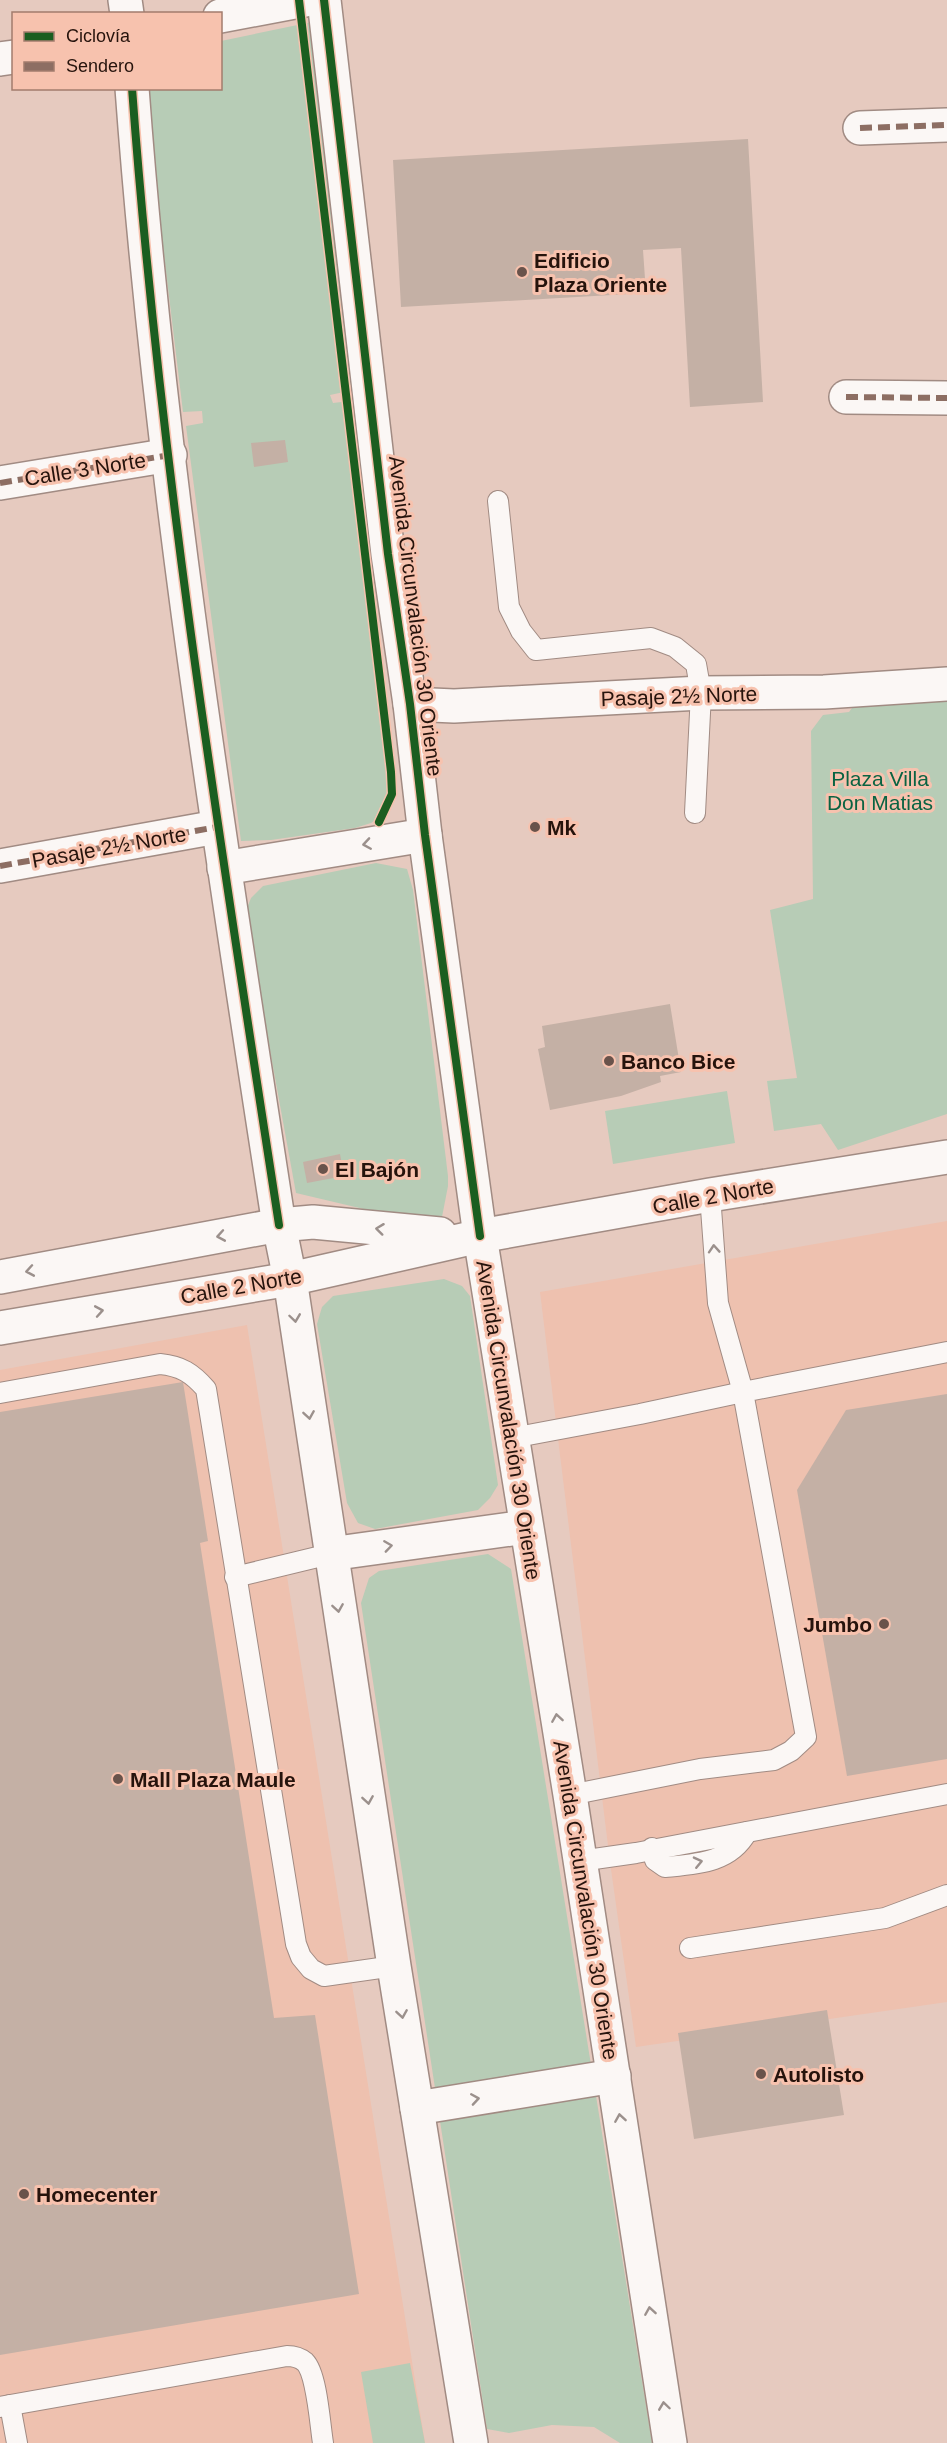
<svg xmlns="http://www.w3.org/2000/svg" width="947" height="2443" font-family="Arial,sans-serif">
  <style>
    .built { fill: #eec1af }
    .green { fill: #b7ccb6 }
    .building { fill: #c4b0a5 }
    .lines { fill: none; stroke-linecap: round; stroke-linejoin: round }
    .service-casing { stroke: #a18b83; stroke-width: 22 }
    .minor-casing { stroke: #a18b83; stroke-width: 36 }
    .tertiary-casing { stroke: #a18b83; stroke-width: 36 }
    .secondary-casing { stroke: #a18b83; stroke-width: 36 }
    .service { stroke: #fbf7f5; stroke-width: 20 }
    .minor { stroke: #fbf7f5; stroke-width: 33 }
    .tertiary { stroke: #fbf7f5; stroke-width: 33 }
    .secondary { stroke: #fbf7f5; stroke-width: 33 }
    .quiet { stroke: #8d6e63; stroke-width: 6; stroke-dasharray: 12 6; stroke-linecap: butt }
    .cycleway-casing { stroke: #f7c2ae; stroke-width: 11 }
    .cycleway { stroke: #1b5e20; stroke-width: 8 }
    .oneway { stroke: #9b908c }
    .poi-dot { fill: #69534b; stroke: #f7c2ae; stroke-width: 2 }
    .labels { text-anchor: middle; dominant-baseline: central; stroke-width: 6; stroke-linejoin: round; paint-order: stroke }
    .poi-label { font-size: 21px; font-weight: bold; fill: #26130c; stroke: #f7c2ae; text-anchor: start }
    .street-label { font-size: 21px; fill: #26130c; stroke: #f7c2ae }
    .park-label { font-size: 21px; fill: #0a6342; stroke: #f7c2ae }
  </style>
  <rect width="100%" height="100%" fill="#e6cabf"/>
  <g class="built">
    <path d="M 947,1221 L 947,2002 L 636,2047 L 610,1862 L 540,1292 Z"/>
    <path d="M 247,1325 L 425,2443 L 0,2443 L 0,1370 Z"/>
  </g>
  <g class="green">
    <path d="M 312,22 L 357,384 L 343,386 L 344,392 L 330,395 L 333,403 L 350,401 L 395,798 L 386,813 L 371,823 L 355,828 L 271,840 L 241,841 L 186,426 L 203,423 L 202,411 L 183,412 L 144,89 L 220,88 L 221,41 Z"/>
    <path d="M 947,699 L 947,1114 L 838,1150 L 821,1124 L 774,1131 L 767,1081 L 797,1078 L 770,910 L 813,899 L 811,731 L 823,715 L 849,712 L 858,700 Z"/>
    <path d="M 376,863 L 407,869 L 413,890 L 448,1176 L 448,1186 L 442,1217 L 389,1215 L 296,1193 L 245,913 L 251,898 L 263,886 Z"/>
    <path d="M 727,1091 L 735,1143 L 613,1164 L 605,1111 Z"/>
    <path d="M 444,1279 L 462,1286 L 470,1296 L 498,1485 L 490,1498 L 478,1510 L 375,1529 L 358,1523 L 347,1503 L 317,1324 L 322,1307 L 333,1296 Z"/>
    <path d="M 488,1554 L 511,1569 L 652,2443 L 620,2443 L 594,2427 L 552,2425 L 509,2433 L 487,2429 L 361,1603 L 369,1578 L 379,1571 Z"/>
    <path d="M 410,2363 L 425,2443 L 373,2443 L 361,2372 Z"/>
  </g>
  <g class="building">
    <path d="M 748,139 L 763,402 L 690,407 L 681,248 L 643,250 L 646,293 L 401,307 L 393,160 Z"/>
    <path d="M 285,440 L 288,462 L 254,467 L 251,443 Z"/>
    <path d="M 670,1004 L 681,1072 L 660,1076 L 661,1082 L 621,1096 L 550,1110 L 538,1049 L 545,1047 L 542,1026 Z"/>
    <path d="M 340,1154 L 344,1176 L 307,1183 L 303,1162 Z"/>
    <path d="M 183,1382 L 208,1541 L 200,1543 L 274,2018 L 315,2015 L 359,2294 L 0,2355 L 0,1412 Z"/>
    <path d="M 947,1394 L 947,1759 L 847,1776 L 797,1490 L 846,1410 Z"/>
    <path d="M 827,2010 L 844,2115 L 694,2139 L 678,2033 Z"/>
  </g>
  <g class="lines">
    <g class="service-casing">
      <g id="service">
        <path d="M 498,501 L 509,607 L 521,631 L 536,650 L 651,638 L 675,647 L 696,664 L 701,693 L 695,813"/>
        <path d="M 0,1393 L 160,1364 C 181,1366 192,1373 206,1389 L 296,1944 L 301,1957 L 311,1969 L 324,1976 L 394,1966"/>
        <path d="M 512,1438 L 640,1414 L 743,1392 L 718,1303 L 710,1195"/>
        <path d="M 235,1577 L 330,1554"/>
        <path d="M 570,1795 L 700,1769 L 774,1760 L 791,1751 L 806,1737 L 743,1392 L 947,1352"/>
        <path d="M 652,1848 L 655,1860 L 665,1867 C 697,1864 730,1863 747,1832"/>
        <path d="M 580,1861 L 636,1853 L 947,1794"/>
        <path d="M 690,1948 L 885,1918 L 947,1895"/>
        <path d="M 10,2405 L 17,2443"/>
        <path d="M 0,2407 L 287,2356 C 294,2356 299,2357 305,2362 C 317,2374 320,2425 323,2443"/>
      </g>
    </g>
    <g class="minor-casing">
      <g id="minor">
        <path d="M 220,16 L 305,0"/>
        <path d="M 0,59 L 14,57"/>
        <path d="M 860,128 L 947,125"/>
        <path d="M 846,397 L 947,398"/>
        <path d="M 0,483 L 170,455"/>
        <path d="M 410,704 L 454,706 L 701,693 L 824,692 L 947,684"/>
        <path d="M 0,866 L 217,827"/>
      </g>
    </g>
    <g class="tertiary-casing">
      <g id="tertiary">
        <path d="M 125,0 L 127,14"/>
        <path d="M 324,0 L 388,554 L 410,704 L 425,835 L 480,1236"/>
        <path d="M 132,88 C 160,470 221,848 279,1225"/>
        <path d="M 224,868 L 425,835"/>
      </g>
    </g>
    <g class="secondary-casing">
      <g id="secondary">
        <path d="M 279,1225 L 290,1279 L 394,1966 L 471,2443"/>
        <path d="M 480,1236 L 570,1795 L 670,2443"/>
        <path d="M 0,1277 L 279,1225 L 313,1222 L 440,1234"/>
        <path d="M 0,1328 L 290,1279 L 480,1236 L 710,1195 L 947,1157"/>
        <path d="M 330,1554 L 526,1527"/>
        <path d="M 417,2108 L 614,2076"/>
      </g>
    </g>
    <use href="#service" class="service"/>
    <use href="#minor" class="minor"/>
    <use href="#tertiary" class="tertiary"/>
    <use href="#secondary" class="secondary"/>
    <g class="quiet">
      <path d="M 860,128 L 947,125"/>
      <path d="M 846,397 L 947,398"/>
      <path d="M 0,483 L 170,455"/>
      <path d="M 0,866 L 217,827"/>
    </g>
    <g class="cycleway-casing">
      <g id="cycleway">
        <path d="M 299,0 L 391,772 L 392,794 L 379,822"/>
        <path d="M 324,0 L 388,554 L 410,704 L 425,835 L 480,1236"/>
        <path d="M 132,88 C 160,470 221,848 279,1225"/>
      </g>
    </g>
    <use href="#cycleway" class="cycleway"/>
  </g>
  <defs><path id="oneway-chevron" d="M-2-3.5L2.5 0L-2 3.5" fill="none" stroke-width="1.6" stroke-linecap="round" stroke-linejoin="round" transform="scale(1.5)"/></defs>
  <g class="oneway">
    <use href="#oneway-chevron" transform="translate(367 844) rotate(171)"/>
    <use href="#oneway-chevron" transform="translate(380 1229) rotate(-173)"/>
    <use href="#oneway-chevron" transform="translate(221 1236) rotate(170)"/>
    <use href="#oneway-chevron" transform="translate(714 1249) rotate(-94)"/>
    <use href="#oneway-chevron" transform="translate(30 1271) rotate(170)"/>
    <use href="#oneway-chevron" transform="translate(99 1311) rotate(-10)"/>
    <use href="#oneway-chevron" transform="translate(295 1318) rotate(82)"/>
    <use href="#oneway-chevron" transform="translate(309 1415) rotate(81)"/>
    <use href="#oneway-chevron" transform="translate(388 1546) rotate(-8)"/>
    <use href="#oneway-chevron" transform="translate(338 1608) rotate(81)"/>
    <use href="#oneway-chevron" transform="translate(557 1718) rotate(-99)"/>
    <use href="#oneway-chevron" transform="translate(368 1800) rotate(81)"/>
    <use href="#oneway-chevron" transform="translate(698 1862) rotate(-13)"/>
    <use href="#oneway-chevron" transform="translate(402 2014) rotate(81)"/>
    <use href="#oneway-chevron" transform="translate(475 2099) rotate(-9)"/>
    <use href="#oneway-chevron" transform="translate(620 2118) rotate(-99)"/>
    <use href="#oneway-chevron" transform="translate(650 2311) rotate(-99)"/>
    <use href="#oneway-chevron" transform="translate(664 2406) rotate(-98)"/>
  </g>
  <g class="poi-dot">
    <circle cx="522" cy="272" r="6"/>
    <circle cx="535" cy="827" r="6"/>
    <circle cx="609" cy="1061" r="6"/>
    <circle cx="323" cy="1169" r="6"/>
    <circle cx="884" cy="1624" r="6"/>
    <circle cx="118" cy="1779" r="6"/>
    <circle cx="761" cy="2074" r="6"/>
    <circle cx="24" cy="2194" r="6"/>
  </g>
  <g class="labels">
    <g class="poi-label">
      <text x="534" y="260">Edificio<tspan x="534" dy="24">Plaza Oriente</tspan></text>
      <text x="547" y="827">Mk</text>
      <text x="621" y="1061">Banco Bice</text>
      <text x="335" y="1169">El Bajón</text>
      <text x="872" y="1624" text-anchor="end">Jumbo</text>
      <text x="130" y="1779">Mall Plaza Maule</text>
      <text x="773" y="2074">Autolisto</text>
      <text x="36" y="2194">Homecenter</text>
    </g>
    <g class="street-label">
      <text transform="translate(85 469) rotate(-9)">Calle 3 Norte</text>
      <text transform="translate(416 616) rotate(83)">Avenida Circunvalación 30 Oriente</text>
      <text transform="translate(679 696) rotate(-2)">Pasaje 2½ Norte</text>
      <text transform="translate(109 847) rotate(-10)">Pasaje 2½ Norte</text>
      <text transform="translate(713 1196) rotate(-10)">Calle 2 Norte</text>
      <text transform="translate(241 1286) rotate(-10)">Calle 2 Norte</text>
      <text transform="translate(509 1420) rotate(81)">Avenida Circunvalación 30 Oriente</text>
      <text transform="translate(586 1900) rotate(81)">Avenida Circunvalación 30 Oriente</text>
    </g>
    <g class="park-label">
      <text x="880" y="778">Plaza Villa<tspan x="880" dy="24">Don Matias</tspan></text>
    </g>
  </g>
  <rect x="12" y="12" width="210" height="78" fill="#f7c2ae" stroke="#a37c6d" stroke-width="1.5"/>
  <rect x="24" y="32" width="30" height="9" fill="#1b5e20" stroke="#a37c6d" stroke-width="1.5"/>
  <text x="66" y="42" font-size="18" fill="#26130c">Ciclovía</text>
  <rect x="24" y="62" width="30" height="9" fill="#8d6e63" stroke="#a37c6d" stroke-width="1.5"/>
  <text x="66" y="72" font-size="18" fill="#26130c">Sendero</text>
</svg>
